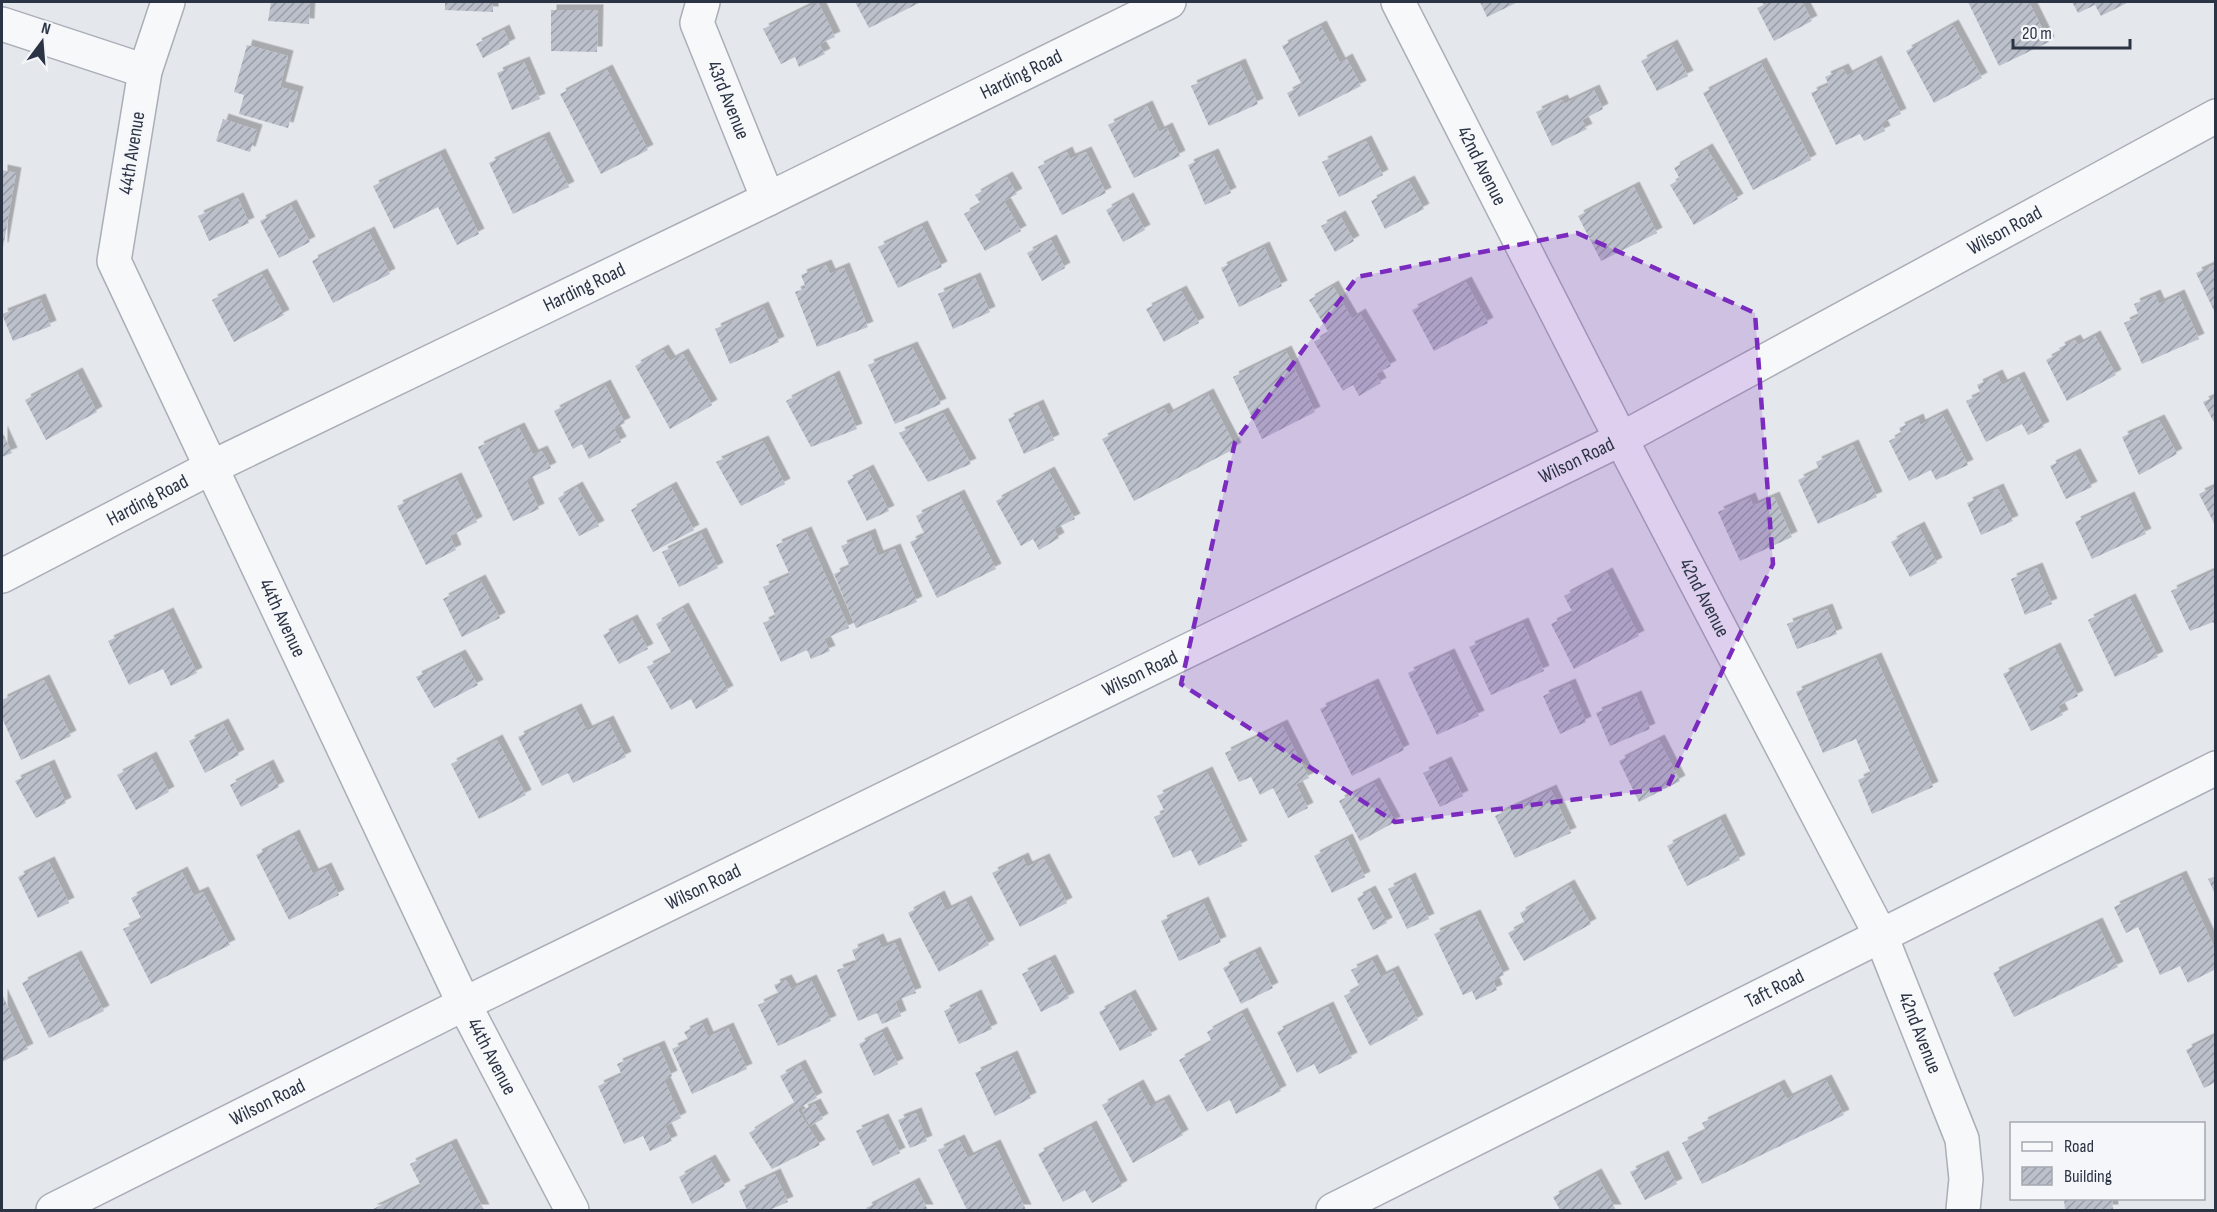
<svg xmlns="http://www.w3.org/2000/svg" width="2217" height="1212" font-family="'Sofia Sans Condensed',sans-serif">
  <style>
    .building { fill: url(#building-hatch); filter: url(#shadow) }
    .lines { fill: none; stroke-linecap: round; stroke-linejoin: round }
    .street-casing { stroke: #a9aeb7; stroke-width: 36 }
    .street { stroke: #f7f8fa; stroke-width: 33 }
    .marked { fill: #7b2cbf; fill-opacity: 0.2; stroke: #7b2cbf; stroke-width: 4.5; stroke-dasharray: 12 8; stroke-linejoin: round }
    .labels { text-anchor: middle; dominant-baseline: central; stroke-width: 4.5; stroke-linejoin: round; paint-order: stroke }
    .street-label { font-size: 20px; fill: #2b3445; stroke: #f4f6f9 }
  </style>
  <defs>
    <pattern id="building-hatch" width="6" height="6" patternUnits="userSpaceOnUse" patternTransform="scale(1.5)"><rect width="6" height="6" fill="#bbc0ca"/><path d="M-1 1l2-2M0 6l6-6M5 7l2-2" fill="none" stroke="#989da6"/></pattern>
    <filter id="shadow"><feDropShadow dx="5.5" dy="-5.5" stdDeviation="0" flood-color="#0004"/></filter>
  </defs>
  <rect width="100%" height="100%" fill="#e4e7ec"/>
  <g class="building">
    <path d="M 271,2 L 310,2 L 309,24 L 268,21 Z"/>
    <path d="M 445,2 L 493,2 L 493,12 L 445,10 Z"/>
    <path d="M 818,2 L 835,37 L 819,44 L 825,54 L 799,67 L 795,57 L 781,64 L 763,29 Z"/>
    <path d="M 855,2 L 921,2 L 869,28 Z"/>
    <path d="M 1480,2 L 1518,2 L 1487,17 Z"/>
    <path d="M 1770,2 L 1802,2 L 1812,21 L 1774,41 L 1757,8 Z"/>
    <path d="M 1968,2 L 2029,2 L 2049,42 L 1999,66 Z"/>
    <path d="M 2072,2 L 2129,2 L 2101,16 L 2095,5 L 2078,13 Z"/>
    <path d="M 551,10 L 598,10 L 597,52 L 551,51 Z"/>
    <path d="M 1953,25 L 1982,78 L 1934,103 L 1906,51 Z"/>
    <path d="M 1321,26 L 1340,63 L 1347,59 L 1361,86 L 1299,117 L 1287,93 L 1302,85 L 1282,46 Z"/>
    <path d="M 504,30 L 510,44 L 483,58 L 476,44 Z"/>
    <path d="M 247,45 L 288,56 L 280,87 L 298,92 L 288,128 L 239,114 L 244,95 L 234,92 Z"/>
    <path d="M 1672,45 L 1688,76 L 1657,91 L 1641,61 Z"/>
    <path d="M 1876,61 L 1901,114 L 1881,123 L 1885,131 L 1864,141 L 1860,134 L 1836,145 L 1811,93 L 1829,85 L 1825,77 L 1843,69 L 1847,76 Z"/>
    <path d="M 524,62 L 540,99 L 512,110 L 497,73 Z"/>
    <path d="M 1761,63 L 1811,160 L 1753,190 L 1703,93 Z"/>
    <path d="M 1240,64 L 1258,104 L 1209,126 L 1191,86 Z"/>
    <path d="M 607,70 L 648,150 L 601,174 L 560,94 Z"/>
    <path d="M 1594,90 L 1603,109 L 1582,120 L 1587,129 L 1552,146 L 1536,112 L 1562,100 L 1564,104 Z"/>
    <path d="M 1147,106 L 1159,132 L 1167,128 L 1180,156 L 1134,178 L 1108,125 Z"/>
    <path d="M 223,119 L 257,130 L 250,152 L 216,141 Z"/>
    <path d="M 544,137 L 569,187 L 513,214 L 489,163 Z"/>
    <path d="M 1366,141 L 1383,175 L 1339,197 L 1322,162 Z"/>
    <path d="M 1707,149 L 1738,199 L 1694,225 L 1670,185 L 1680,179 L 1674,168 Z"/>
    <path d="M 1067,152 L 1070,159 L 1086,152 L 1106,193 L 1062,215 L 1038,167 Z"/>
    <path d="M 440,154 L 479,234 L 457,245 L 438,207 L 394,229 L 373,186 Z"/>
    <path d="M 1213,154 L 1231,193 L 1205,205 L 1188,165 Z"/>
    <path d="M 2,170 L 16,173 L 3,248 L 2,248 Z"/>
    <path d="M 1007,177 L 1017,194 L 1004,201 L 1021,231 L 985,251 L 964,214 L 981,204 L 975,195 Z"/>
    <path d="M 1409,181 L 1424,209 L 1385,229 L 1371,201 Z"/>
    <path d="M 1634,187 L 1657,233 L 1601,261 L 1578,216 Z"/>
    <path d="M 238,198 L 249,223 L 209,241 L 198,216 Z"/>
    <path d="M 1128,198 L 1145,230 L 1123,242 L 1106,210 Z"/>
    <path d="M 291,205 L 310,242 L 279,258 L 260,221 Z"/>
    <path d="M 1340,216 L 1354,241 L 1335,252 L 1321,226 Z"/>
    <path d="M 922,226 L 942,267 L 898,288 L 878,247 Z"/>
    <path d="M 369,232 L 390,274 L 333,303 L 312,261 Z"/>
    <path d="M 1051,240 L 1065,268 L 1042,281 L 1027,253 Z"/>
    <path d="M 1264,247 L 1282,286 L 1239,307 L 1221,268 Z"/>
    <path d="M 2216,264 L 2216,315 L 2196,273 Z"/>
    <path d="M 826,265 L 830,274 L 844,268 L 868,327 L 817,347 L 795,292 L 806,288 L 801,275 Z"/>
    <path d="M 262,274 L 284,315 L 234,342 L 212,300 Z"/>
    <path d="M 975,278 L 990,312 L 953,329 L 938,294 Z"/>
    <path d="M 1466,282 L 1488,323 L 1434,351 L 1412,310 Z"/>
    <path d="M 1333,286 L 1352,319 L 1360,314 L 1391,366 L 1376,374 L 1381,383 L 1359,396 L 1353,385 L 1343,391 L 1314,342 L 1329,333 L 1309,300 Z"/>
    <path d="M 1181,291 L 1199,323 L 1164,342 L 1146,309 Z"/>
    <path d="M 2155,295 L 2159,304 L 2179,295 L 2199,339 L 2142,364 L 2124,323 L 2139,316 L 2134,304 Z"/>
    <path d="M 40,299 L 51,326 L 13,341 L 2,314 Z"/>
    <path d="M 763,307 L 779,342 L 730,364 L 715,329 Z"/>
    <path d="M 2095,336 L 2116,375 L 2067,401 L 2046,360 L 2061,352 L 2059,348 L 2075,340 L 2078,345 Z"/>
    <path d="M 912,347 L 941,404 L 895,424 L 868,365 Z"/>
    <path d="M 663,350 L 670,361 L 683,354 L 712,405 L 670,429 L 635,366 Z"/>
    <path d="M 1286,351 L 1315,412 L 1262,439 L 1233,377 Z"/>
    <path d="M 77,373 L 97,412 L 46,440 L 25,400 Z"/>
    <path d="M 1997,375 L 2002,385 L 2019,377 L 2044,427 L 2028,435 L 2022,424 L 1986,442 L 1966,401 L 1981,394 L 1977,385 Z"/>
    <path d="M 834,376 L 857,429 L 811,447 L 786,401 Z"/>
    <path d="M 605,385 L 625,423 L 614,429 L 621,442 L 589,459 L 582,444 L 573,449 L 554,411 Z"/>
    <path d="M 1208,394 L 1236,448 L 1134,501 L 1102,439 L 1164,408 L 1168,415 Z"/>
    <path d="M 2216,396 L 2216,426 L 2203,402 Z"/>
    <path d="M 1038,405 L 1054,440 L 1024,454 L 1008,419 Z"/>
    <path d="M 943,413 L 971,464 L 928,482 L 899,433 Z"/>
    <path d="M 1942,414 L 1968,465 L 1936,480 L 1931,470 L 1909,481 L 1889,441 L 1902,434 L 1899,428 L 1918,419 L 1920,425 Z"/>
    <path d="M 2159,420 L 2177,454 L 2139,475 L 2122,437 Z"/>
    <path d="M 519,428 L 533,455 L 542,451 L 551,468 L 526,480 L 539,509 L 513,521 L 478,447 Z"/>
    <path d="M 2,431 L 12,453 L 2,457 Z"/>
    <path d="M 763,441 L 785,484 L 741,506 L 716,462 Z"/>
    <path d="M 1853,445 L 1877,497 L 1818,524 L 1798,480 L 1819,470 L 1816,462 Z"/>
    <path d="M 2075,454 L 2092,487 L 2066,499 L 2050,466 Z"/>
    <path d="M 868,470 L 889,511 L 867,521 L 847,481 Z"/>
    <path d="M 1049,472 L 1075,519 L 1054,529 L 1059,538 L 1039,550 L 1033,539 L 1021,546 L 996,501 Z"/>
    <path d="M 456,478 L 477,522 L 450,536 L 456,550 L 426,565 L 397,506 Z"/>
    <path d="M 2216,486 L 2216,527 L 2199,494 Z"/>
    <path d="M 577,487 L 599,526 L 579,536 L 558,498 Z"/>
    <path d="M 671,487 L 694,530 L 653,552 L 631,510 Z"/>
    <path d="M 1998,489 L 2013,521 L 1981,535 L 1967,503 Z"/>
    <path d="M 959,495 L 996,569 L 937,598 L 910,542 L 925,535 L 916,516 Z"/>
    <path d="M 1774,497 L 1792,537 L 1740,561 L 1718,512 L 1750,498 L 1753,506 Z"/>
    <path d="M 2129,497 L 2146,534 L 2092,559 L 2075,522 Z"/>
    <path d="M 1919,527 L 1937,563 L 1910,577 L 1891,542 Z"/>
    <path d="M 806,532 L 849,628 L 824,639 L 830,651 L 811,659 L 807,650 L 781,662 L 763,623 L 776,617 L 763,587 L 790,575 L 776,545 Z"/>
    <path d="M 701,533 L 718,568 L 679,587 L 662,552 Z"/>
    <path d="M 870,534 L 878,556 L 895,549 L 917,602 L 856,628 L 834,574 L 850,567 L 841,546 Z"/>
    <path d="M 2037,568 L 2052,604 L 2025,615 L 2011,579 Z"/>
    <path d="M 2216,570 L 2216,628 L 2213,622 L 2190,631 L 2171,591 Z"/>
    <path d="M 1607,573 L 1639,636 L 1574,669 L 1551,624 L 1573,613 L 1564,596 Z"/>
    <path d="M 480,580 L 500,618 L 462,637 L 443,599 Z"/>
    <path d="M 2130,599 L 2158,657 L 2115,677 L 2088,620 Z"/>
    <path d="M 683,608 L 728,691 L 696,709 L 691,699 L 671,710 L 647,667 L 672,654 L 656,624 Z"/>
    <path d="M 1827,609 L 1837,634 L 1797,649 L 1787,624 Z"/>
    <path d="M 168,613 L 197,673 L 171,686 L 163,669 L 129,685 L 108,641 Z"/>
    <path d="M 632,620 L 648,649 L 619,664 L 603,635 Z"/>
    <path d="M 1523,623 L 1544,671 L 1491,695 L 1469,647 Z"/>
    <path d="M 2055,648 L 2078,696 L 2058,706 L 2063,715 L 2031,731 L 2003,674 Z"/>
    <path d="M 1449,654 L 1479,716 L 1437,735 L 1408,673 Z"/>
    <path d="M 460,655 L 478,685 L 434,708 L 416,677 Z"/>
    <path d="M 1876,658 L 1933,787 L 1872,814 L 1858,780 L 1871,774 L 1856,739 L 1823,753 L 1796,692 Z"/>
    <path d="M 44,680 L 71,736 L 21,760 L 2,718 L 2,700 Z"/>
    <path d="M 1373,684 L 1404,750 L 1352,776 L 1320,709 Z"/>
    <path d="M 1570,684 L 1586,722 L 1560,734 L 1543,696 Z"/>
    <path d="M 1636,696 L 1650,729 L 1610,746 L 1596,713 Z"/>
    <path d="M 576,709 L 587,731 L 608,721 L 626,757 L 573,783 L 568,773 L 542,786 L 518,737 Z"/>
    <path d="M 223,724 L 239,755 L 205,773 L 189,741 Z"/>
    <path d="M 1282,725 L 1309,778 L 1296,784 L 1308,808 L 1288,818 L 1273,788 L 1260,795 L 1251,777 L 1239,782 L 1225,753 Z"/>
    <path d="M 497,740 L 526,795 L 479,819 L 451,764 Z"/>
    <path d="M 1659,740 L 1680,781 L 1639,802 L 1619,761 Z"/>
    <path d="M 151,757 L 169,792 L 136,810 L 117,775 Z"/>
    <path d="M 1446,762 L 1463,796 L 1440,807 L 1423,773 Z"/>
    <path d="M 49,765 L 66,803 L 36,818 L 15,781 Z"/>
    <path d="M 268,765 L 279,787 L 241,807 L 230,785 Z"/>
    <path d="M 1207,772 L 1242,846 L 1199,866 L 1191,850 L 1173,858 L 1154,817 L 1165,812 L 1157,796 Z"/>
    <path d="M 1374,783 L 1395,822 L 1360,841 L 1339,801 Z"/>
    <path d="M 1551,790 L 1571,833 L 1515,858 L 1495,816 Z"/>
    <path d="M 1720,819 L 1740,860 L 1687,886 L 1667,846 Z"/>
    <path d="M 294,835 L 313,874 L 326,868 L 339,895 L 289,920 L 256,855 Z"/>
    <path d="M 1347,839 L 1365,877 L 1332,893 L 1314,856 Z"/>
    <path d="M 1023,858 L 1027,867 L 1044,859 L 1067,903 L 1020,927 L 992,873 Z"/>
    <path d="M 49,862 L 69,903 L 38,918 L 18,877 Z"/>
    <path d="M 182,872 L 194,896 L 203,892 L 230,945 L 151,984 L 123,929 L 142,920 L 131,898 Z"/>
    <path d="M 2181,876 L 2216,951 L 2216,969 L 2188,983 L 2180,966 L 2160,975 L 2138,927 L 2126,933 L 2114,907 Z"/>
    <path d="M 2216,876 L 2216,896 L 2208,879 Z"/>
    <path d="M 1410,878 L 1429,919 L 1407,929 L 1388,889 Z"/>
    <path d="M 1569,885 L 1591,924 L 1524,961 L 1508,933 L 1525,924 L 1520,913 Z"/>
    <path d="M 1370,891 L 1387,923 L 1373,930 L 1357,898 Z"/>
    <path d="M 939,896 L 946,911 L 966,901 L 989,945 L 939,972 L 908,913 Z"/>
    <path d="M 1203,902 L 1221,942 L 1179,961 L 1161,921 Z"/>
    <path d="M 1475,915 L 1504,975 L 1493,980 L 1497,990 L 1476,1000 L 1472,991 L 1463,995 L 1434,934 Z"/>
    <path d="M 2097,923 L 2118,967 L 2014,1017 L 1993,973 Z"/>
    <path d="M 878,939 L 882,948 L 895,943 L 916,993 L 895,1001 L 901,1016 L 882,1024 L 877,1013 L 858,1021 L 837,970 L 857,963 L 852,950 Z"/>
    <path d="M 1255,952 L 1273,988 L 1241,1004 L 1223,968 Z"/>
    <path d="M 76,956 L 104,1011 L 49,1038 L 22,983 Z"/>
    <path d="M 1050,960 L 1069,998 L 1041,1012 L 1022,974 Z"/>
    <path d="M 1372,960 L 1381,977 L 1393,971 L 1418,1020 L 1370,1046 L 1344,996 L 1360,987 L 1351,970 Z"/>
    <path d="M 786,980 L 791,989 L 811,980 L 831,1021 L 778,1046 L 758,1005 L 779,995 L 774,985 Z"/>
    <path d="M 2,994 L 28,1049 L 2,1062 Z"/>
    <path d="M 976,995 L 992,1029 L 959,1044 L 944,1011 Z"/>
    <path d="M 1130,995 L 1152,1035 L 1120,1051 L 1099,1012 Z"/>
    <path d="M 1328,1007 L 1352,1058 L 1319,1074 L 1314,1064 L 1297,1073 L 1277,1032 Z"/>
    <path d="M 1242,1013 L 1281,1091 L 1236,1114 L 1230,1100 L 1207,1112 L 1179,1060 L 1212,1042 L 1207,1032 Z"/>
    <path d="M 702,1023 L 708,1037 L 728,1028 L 747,1069 L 692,1094 L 672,1049 L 689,1041 L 684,1032 Z"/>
    <path d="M 882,1032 L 898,1064 L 874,1076 L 859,1044 Z"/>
    <path d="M 2216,1035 L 2216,1082 L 2204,1088 L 2186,1050 Z"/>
    <path d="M 659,1046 L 672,1076 L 664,1080 L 681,1118 L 665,1126 L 672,1141 L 650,1151 L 643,1136 L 624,1144 L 598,1086 L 622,1075 L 617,1064 Z"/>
    <path d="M 1012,1056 L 1031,1098 L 995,1116 L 975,1073 Z"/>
    <path d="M 800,1065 L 817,1098 L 797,1109 L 820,1145 L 772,1169 L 749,1133 L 795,1104 L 780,1076 Z"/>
    <path d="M 1826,1080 L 1844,1115 L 1702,1184 L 1682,1143 L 1706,1131 L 1702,1123 L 1779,1085 L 1787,1099 Z"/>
    <path d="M 1138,1085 L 1150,1107 L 1164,1100 L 1183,1135 L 1133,1163 L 1102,1105 Z"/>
    <path d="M 815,1104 L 823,1119 L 810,1126 L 802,1110 Z"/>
    <path d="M 916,1113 L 927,1141 L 910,1148 L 898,1120 Z"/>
    <path d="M 883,1119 L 900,1153 L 873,1166 L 856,1131 Z"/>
    <path d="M 1091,1126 L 1122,1186 L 1092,1203 L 1085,1190 L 1063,1202 L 1038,1154 Z"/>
    <path d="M 959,1140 L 968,1158 L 995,1145 L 1026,1210 L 967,1210 L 938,1150 Z"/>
    <path d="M 451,1144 L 484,1210 L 371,1210 L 421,1186 L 410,1164 Z"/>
    <path d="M 1663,1156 L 1677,1184 L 1645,1200 L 1630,1172 Z"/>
    <path d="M 710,1160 L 725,1186 L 692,1204 L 679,1177 Z"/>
    <path d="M 775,1174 L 788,1202 L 769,1210 L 747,1210 L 739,1191 Z"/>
    <path d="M 1596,1174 L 1616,1210 L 1560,1210 L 1553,1197 Z"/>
    <path d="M 914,1183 L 928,1210 L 867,1210 L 866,1208 Z"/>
    <path d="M 2064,1198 L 2112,1198 L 2113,1210 L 2065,1210 Z"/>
  </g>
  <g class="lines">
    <g class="street-casing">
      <g id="street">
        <path id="s1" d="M 168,2 L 145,71 L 114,261 L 464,1004 L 572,1210"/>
        <path id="s2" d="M 703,2 L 697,23 L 768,199"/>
        <path id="s3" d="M 1398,2 L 1621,439 L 1881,936 L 1962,1139 L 1966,1179 L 1963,1210"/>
        <path d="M 2,24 L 145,71"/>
        <path id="s4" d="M 2,576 L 210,468 L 768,199 L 1169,2"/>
        <path id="s5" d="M 53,1210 L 464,1004 L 1621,439 L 2216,116"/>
        <path id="s6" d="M 1333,1210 L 2216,768"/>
      </g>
    </g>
    <use href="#street" class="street"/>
  </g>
  <path class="marked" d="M 1577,233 L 1755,313 L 1773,564 L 1667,788 L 1395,822 L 1181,684 L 1235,442 L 1357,277 Z"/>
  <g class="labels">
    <g class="street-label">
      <text stroke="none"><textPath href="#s4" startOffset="1136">Harding Road</textPath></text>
      <text stroke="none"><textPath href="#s2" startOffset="105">43rd Avenue</textPath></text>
      <text transform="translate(132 153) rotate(-81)">44th Avenue</text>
      <text stroke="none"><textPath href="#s3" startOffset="184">42nd Avenue</textPath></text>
      <text stroke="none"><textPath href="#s5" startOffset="2184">Wilson Road</textPath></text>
      <text stroke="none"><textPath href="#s4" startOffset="650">Harding Road</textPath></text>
      <text stroke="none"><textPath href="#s5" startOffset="1698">Wilson Road</textPath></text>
      <text stroke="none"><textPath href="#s4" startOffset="164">Harding Road</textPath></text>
      <text stroke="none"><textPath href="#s3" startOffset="670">42nd Avenue</textPath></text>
      <text stroke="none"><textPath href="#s1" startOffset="660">44th Avenue</textPath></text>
      <text stroke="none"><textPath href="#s5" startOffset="1212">Wilson Road</textPath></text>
      <text stroke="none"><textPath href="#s5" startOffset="726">Wilson Road</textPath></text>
      <text stroke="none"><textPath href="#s6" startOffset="494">Taft Road</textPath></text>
      <text stroke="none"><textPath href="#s3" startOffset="1156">42nd Avenue</textPath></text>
      <text stroke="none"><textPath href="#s1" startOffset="1146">44th Avenue</textPath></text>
      <text stroke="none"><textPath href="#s5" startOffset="240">Wilson Road</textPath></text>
    </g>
  </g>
  <rect width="2217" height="1212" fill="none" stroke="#2b3445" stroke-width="6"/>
  <rect x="2010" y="1122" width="195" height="78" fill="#f4f6f9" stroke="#a4a8b1" stroke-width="1.5"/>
  <rect x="2022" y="1142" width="30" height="9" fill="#f7f8fa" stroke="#a4a8b1" stroke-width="1.5"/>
  <text x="2064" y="1152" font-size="18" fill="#2b3445">Road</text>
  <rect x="2022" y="1167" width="30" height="18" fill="url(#building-hatch)" stroke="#a4a8b1" stroke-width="1.5"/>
  <text x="2064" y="1182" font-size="18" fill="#2b3445">Building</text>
  <g transform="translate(42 42) rotate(16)" stroke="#f4f6f9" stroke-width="4.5" paint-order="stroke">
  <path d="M0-4.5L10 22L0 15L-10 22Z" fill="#2b3445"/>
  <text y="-9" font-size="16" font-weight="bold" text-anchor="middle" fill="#2b3445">N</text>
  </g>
  <path d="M2013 39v9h117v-9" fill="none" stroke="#2b3445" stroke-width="3"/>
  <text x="2022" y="39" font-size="18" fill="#2b3445" stroke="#f4f6f9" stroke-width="4.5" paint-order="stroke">20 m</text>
</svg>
